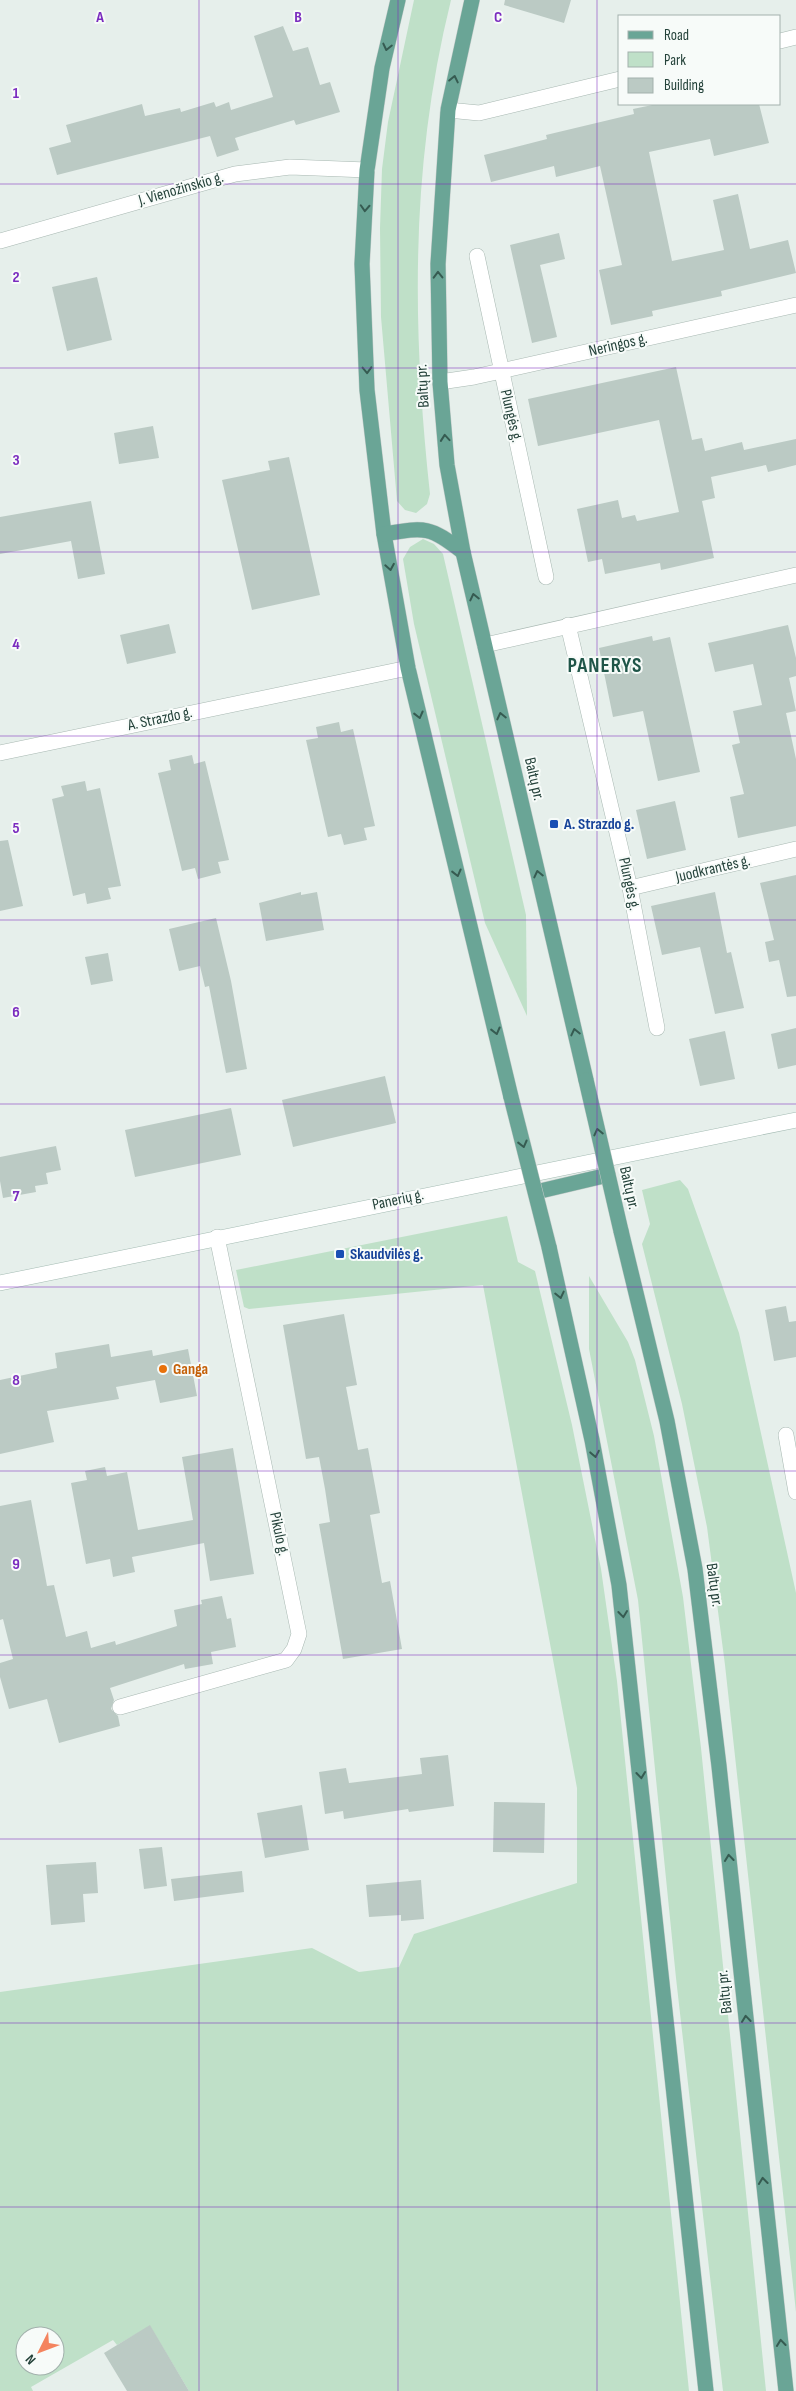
<svg xmlns="http://www.w3.org/2000/svg" width="796" height="2391" font-family="'Sofia Sans Condensed',sans-serif">
  <style>
    .green { fill: #bfe0c8; fill-rule: evenodd }
    .building { fill: #bbcac4 }
    .lines { fill: none; stroke-linecap: round; stroke-linejoin: round }
    .minor-casing { stroke: #a8b8b2; stroke-width: 16 }
    .tertiary-casing { stroke: #a8b8b2; stroke-width: 16 }
    .secondary-casing { stroke: #a4bbb3; stroke-width: 16 }
    .primary-casing { stroke: #c2cac8; stroke-width: 16 }
    .minor { stroke: #fff; stroke-width: 15 }
    .tertiary { stroke: #fff; stroke-width: 15 }
    .secondary { stroke: #fff; stroke-width: 15 }
    .primary { stroke: #6aa596; stroke-width: 15 }
    .primary-bridge-casing { stroke: #c2cac8; stroke-width: 16; stroke-linecap: butt }
    .primary-bridge { stroke: #6aa596; stroke-width: 15 }
    .oneway { stroke: #365b51 }
    .grid { fill: none; stroke: #7b2cbf; stroke-width: 1; stroke-opacity: 0.55 }
    .transit-dot { fill: #1a4fb4; stroke: #f7fbf9; stroke-width: 2 }
    .food-dot { fill: #e8710a; stroke: #f7fbf9; stroke-width: 2 }
    .labels { text-anchor: middle; dominant-baseline: central; stroke-width: 4; stroke-linejoin: round; paint-order: stroke }
    .street-label { font-size: 16px; fill: #24423a; stroke: #f7fbf9 }
    .transit-label { font-size: 16px; font-weight: bold; fill: #164399; stroke: #f7fbf9; text-anchor: start }
    .food-label { font-size: 16px; font-weight: bold; fill: #c56008; stroke: #f7fbf9; text-anchor: start }
    .district-label { font-size: 21px; font-weight: bold; letter-spacing: 1px; fill: #1f5548; stroke: #f7fbf9 }
    .grid-label { font-size: 16px; text-anchor: middle; font-weight: bold; fill: #7b2cbf; stroke: #f7fbf9; stroke-width: 4; stroke-linejoin: round; paint-order: stroke }
  </style>
  <rect width="100%" height="100%" fill="#e6efeb"/>
  <g class="green">
    <path d="M 414,0 L 451,0 C 410,165 412,327 430,494 L 427,504 L 416,513 L 405,510 L 397,501 L 381,317 L 380,228 L 382,169 L 388,122 Z"/>
    <path d="M 423,539 L 434,544 L 443,554 L 526,915 L 527,1016 L 485,923 L 414,624 L 403,559 L 410,547 Z"/>
    <path d="M 680,1180 L 688,1189 L 739,1333 L 796,1593 L 796,2312 L 725,1665 L 707,1527 L 682,1404 L 642,1244 L 650,1224 L 642,1190 Z"/>
    <path d="M 507,1216 L 518,1262 L 535,1271 L 572,1425 L 601,1569 L 617,1681 L 689,2391 L 189,2391 L 150,2326 L 117,2345 L 113,2340 L 31,2387 L 33,2391 L 0,2391 L 0,1992 L 312,1948 L 359,1972 L 399,1967 L 414,1934 L 577,1883 L 577,1788 L 483,1285 L 249,1309 L 244,1307 L 236,1270 ZM 25,2336 L 55,2336 L 55,2366 L 25,2366 Z"/>
    <path d="M 589,1276 L 628,1342 L 635,1360 L 654,1436 L 683,1597 L 701,1748 L 766,2391 L 723,2391 L 676,1978 L 638,1600 L 589,1349 Z"/>
  </g>
  <g class="building">
    <path d="M 505,0 L 571,0 L 564,23 L 504,5 Z"/>
    <path d="M 283,26 L 293,51 L 308,47 L 320,85 L 330,82 L 340,112 L 296,125 L 294,120 L 235,138 L 239,150 L 217,157 L 210,136 L 57,175 L 49,148 L 71,142 L 66,125 L 142,104 L 145,116 L 180,108 L 181,112 L 214,102 L 216,107 L 229,102 L 231,110 L 273,97 L 254,36 Z"/>
    <path d="M 657,104 L 759,104 L 769,143 L 714,156 L 710,139 L 649,152 L 672,261 L 724,250 L 713,200 L 738,194 L 750,249 L 788,240 L 796,273 L 721,291 L 722,296 L 652,311 L 653,316 L 611,325 L 599,270 L 622,265 L 600,166 L 556,177 L 554,166 L 491,182 L 484,155 L 547,139 L 546,135 L 634,114 L 633,109 Z"/>
    <path d="M 559,233 L 565,259 L 540,265 L 557,337 L 532,343 L 510,245 Z"/>
    <path d="M 97,277 L 112,340 L 67,351 L 52,287 Z"/>
    <path d="M 676,367 L 692,440 L 702,438 L 705,451 L 742,442 L 744,450 L 796,439 L 796,465 L 768,472 L 766,465 L 711,477 L 715,498 L 702,501 L 714,558 L 661,570 L 660,563 L 605,574 L 602,559 L 588,562 L 577,509 L 618,500 L 622,518 L 635,515 L 637,521 L 679,512 L 659,420 L 538,446 L 528,399 Z"/>
    <path d="M 153,426 L 159,458 L 119,464 L 114,433 Z"/>
    <path d="M 289,457 L 320,595 L 252,610 L 222,480 L 270,470 L 268,461 Z"/>
    <path d="M 91,501 L 105,574 L 78,579 L 71,541 L 0,554 L 0,517 Z"/>
    <path d="M 169,624 L 176,653 L 127,664 L 120,635 Z"/>
    <path d="M 788,625 L 796,658 L 796,676 L 789,678 L 796,711 L 786,713 L 796,759 L 796,826 L 738,838 L 730,797 L 744,794 L 732,745 L 740,743 L 733,711 L 762,705 L 753,664 L 715,672 L 708,643 Z"/>
    <path d="M 652,636 L 653,641 L 670,637 L 700,772 L 658,781 L 643,711 L 613,717 L 599,648 Z"/>
    <path d="M 339,722 L 341,732 L 353,729 L 375,826 L 364,828 L 367,840 L 344,845 L 341,834 L 328,837 L 306,740 L 318,738 L 316,727 Z"/>
    <path d="M 192,755 L 194,764 L 205,761 L 229,860 L 218,862 L 221,873 L 198,879 L 195,868 L 182,871 L 158,773 L 171,770 L 169,760 Z"/>
    <path d="M 85,781 L 87,791 L 100,788 L 121,886 L 108,888 L 111,899 L 87,904 L 85,893 L 73,896 L 52,799 L 64,796 L 61,786 Z"/>
    <path d="M 675,801 L 686,850 L 647,859 L 636,810 Z"/>
    <path d="M 8,840 L 23,906 L 0,911 L 0,841 Z"/>
    <path d="M 796,875 L 796,996 L 787,997 L 779,960 L 769,962 L 765,942 L 774,940 L 760,883 Z"/>
    <path d="M 301,892 L 301,895 L 317,892 L 324,930 L 266,941 L 259,903 Z"/>
    <path d="M 715,892 L 727,953 L 731,952 L 744,1008 L 715,1014 L 700,947 L 662,955 L 651,906 Z"/>
    <path d="M 216,918 L 231,981 L 247,1069 L 226,1073 L 209,986 L 205,987 L 200,966 L 179,971 L 169,929 Z"/>
    <path d="M 108,953 L 113,981 L 91,985 L 85,957 Z"/>
    <path d="M 796,1028 L 796,1065 L 778,1069 L 771,1034 Z"/>
    <path d="M 725,1031 L 735,1079 L 700,1086 L 689,1039 Z"/>
    <path d="M 385,1076 L 396,1123 L 293,1147 L 282,1100 Z"/>
    <path d="M 231,1108 L 241,1155 L 135,1177 L 125,1130 Z"/>
    <path d="M 56,1146 L 61,1170 L 46,1173 L 48,1184 L 35,1186 L 36,1192 L 3,1198 L 0,1181 L 0,1157 Z"/>
    <path d="M 786,1306 L 789,1322 L 796,1321 L 796,1357 L 774,1361 L 765,1310 Z"/>
    <path d="M 344,1314 L 357,1385 L 346,1387 L 358,1450 L 368,1448 L 380,1513 L 370,1515 L 382,1583 L 390,1581 L 402,1649 L 343,1659 L 319,1524 L 330,1522 L 325,1489 L 319,1457 L 306,1459 L 283,1325 Z"/>
    <path d="M 109,1344 L 111,1357 L 152,1350 L 153,1356 L 188,1349 L 197,1396 L 160,1403 L 155,1380 L 116,1387 L 119,1399 L 47,1411 L 54,1442 L 0,1454 L 0,1380 L 57,1368 L 55,1353 Z"/>
    <path d="M 233,1448 L 254,1574 L 210,1581 L 204,1543 L 132,1557 L 135,1572 L 113,1577 L 110,1559 L 86,1564 L 71,1483 L 87,1480 L 85,1471 L 105,1467 L 107,1476 L 127,1472 L 138,1530 L 193,1520 L 182,1457 Z"/>
    <path d="M 31,1500 L 47,1586 L 54,1585 L 66,1637 L 87,1631 L 91,1648 L 115,1641 L 116,1645 L 177,1626 L 174,1610 L 202,1604 L 201,1600 L 222,1596 L 227,1619 L 231,1618 L 236,1647 L 211,1652 L 213,1664 L 185,1669 L 184,1664 L 110,1688 L 114,1700 L 111,1709 L 118,1716 L 120,1726 L 59,1743 L 47,1699 L 9,1709 L 0,1677 L 0,1663 L 13,1659 L 3,1619 L 0,1620 L 0,1506 Z"/>
    <path d="M 448,1755 L 454,1806 L 409,1812 L 408,1809 L 344,1819 L 343,1811 L 325,1814 L 319,1772 L 346,1768 L 349,1783 L 422,1774 L 420,1758 Z"/>
    <path d="M 494,1802 L 545,1803 L 544,1853 L 493,1852 Z"/>
    <path d="M 302,1805 L 309,1850 L 265,1858 L 257,1813 Z"/>
    <path d="M 162,1847 L 167,1886 L 144,1889 L 139,1849 Z"/>
    <path d="M 96,1862 L 98,1893 L 83,1894 L 85,1922 L 51,1925 L 46,1865 Z"/>
    <path d="M 242,1871 L 244,1892 L 174,1901 L 171,1879 Z"/>
    <path d="M 421,1880 L 424,1919 L 401,1921 L 401,1915 L 369,1917 L 366,1885 Z"/>
    <path d="M 150,2325 L 189,2391 L 127,2391 L 104,2353 Z"/>
  </g>
  <g class="lines">
    <g class="minor-casing">
      <g id="minor">
        <path d="M 780,41 L 796,37"/>
        <path d="M 448,110 L 479,113 L 620,79"/>
        <path d="M 0,241 L 235,174 L 290,167 L 367,170"/>
        <path d="M 477,256 L 546,577"/>
        <path d="M 440,382 L 474,377 L 796,305"/>
        <path d="M 568,625 L 630,888 L 657,1028"/>
        <path d="M 485,645 L 796,575"/>
        <path d="M 630,888 L 796,849"/>
        <path d="M 786,1435 L 796,1492"/>
        <path d="M 120,1707 L 286,1660 L 294,1649 L 299,1634 L 217,1237"/>
      </g>
    </g>
    <g class="tertiary-casing">
      <path id="tertiary" d="M 0,753 L 408,668"/>
    </g>
    <g class="secondary-casing">
      <path id="secondary" d="M 0,1283 L 796,1120"/>
    </g>
    <g class="primary-casing">
      <g id="primary">
        <path d="M 398,0 L 382,68 L 367,170 L 362,264 L 367,390 L 384,534 L 408,668 L 511,1097"/>
        <path d="M 472,0 L 448,110 L 438,264 L 440,382 L 447,465 L 463,552 L 586,1080"/>
        <path d="M 384,534 C 426,527 429,526 463,552"/>
        <path d="M 536,1192 L 608,1175"/>
        <path d="M 621,1231 L 667,1421 L 695,1569 L 719,1766 L 786,2391"/>
        <path d="M 549,1247 L 592,1440 L 619,1585 L 706,2391"/>
      </g>
    </g>
    <use href="#minor" class="minor"/>
    <use href="#tertiary" class="tertiary"/>
    <use href="#secondary" class="secondary"/>
    <use href="#primary" class="primary"/>
    <g class="primary-bridge-casing">
      <g id="primary-bridge">
        <path d="M 586,1080 L 621,1231"/>
        <path d="M 511,1097 L 549,1247"/>
      </g>
    </g>
    <use href="#primary-bridge" class="primary-bridge"/>
  </g>
  <defs><path id="oneway-chevron" d="M-2-3.5L2.5 0L-2 3.5" fill="none" stroke-width="1.6" stroke-linecap="round" stroke-linejoin="round" transform="scale(1.25)"/></defs>
  <g class="oneway">
    <use href="#oneway-chevron" transform="translate(387 47) rotate(103)"/>
    <use href="#oneway-chevron" transform="translate(454 79) rotate(-78)"/>
    <use href="#oneway-chevron" transform="translate(365 208) rotate(93)"/>
    <use href="#oneway-chevron" transform="translate(438 275) rotate(-91)"/>
    <use href="#oneway-chevron" transform="translate(367 370) rotate(88)"/>
    <use href="#oneway-chevron" transform="translate(445 438) rotate(-95)"/>
    <use href="#oneway-chevron" transform="translate(390 567) rotate(80)"/>
    <use href="#oneway-chevron" transform="translate(474 597) rotate(-103)"/>
    <use href="#oneway-chevron" transform="translate(419 715) rotate(76)"/>
    <use href="#oneway-chevron" transform="translate(501 716) rotate(-103)"/>
    <use href="#oneway-chevron" transform="translate(457 873) rotate(76)"/>
    <use href="#oneway-chevron" transform="translate(538 874) rotate(-103)"/>
    <use href="#oneway-chevron" transform="translate(496 1031) rotate(76)"/>
    <use href="#oneway-chevron" transform="translate(575 1032) rotate(-103)"/>
    <use href="#oneway-chevron" transform="translate(598 1132) rotate(-103)"/>
    <use href="#oneway-chevron" transform="translate(523 1144) rotate(76)"/>
    <use href="#oneway-chevron" transform="translate(560 1295) rotate(77)"/>
    <use href="#oneway-chevron" transform="translate(595 1454) rotate(79)"/>
    <use href="#oneway-chevron" transform="translate(623 1614) rotate(83)"/>
    <use href="#oneway-chevron" transform="translate(641 1775) rotate(84)"/>
    <use href="#oneway-chevron" transform="translate(729 1858) rotate(-96)"/>
    <use href="#oneway-chevron" transform="translate(746 2019) rotate(-96)"/>
    <use href="#oneway-chevron" transform="translate(763 2181) rotate(-96)"/>
    <use href="#oneway-chevron" transform="translate(781 2343) rotate(-96)"/>
  </g>
  <path class="grid" d="M 199,0 L 199,2391M 398,0 L 398,2391M 597,0 L 597,2391M 0,184 L 796,184M 0,368 L 796,368M 0,552 L 796,552M 0,736 L 796,736M 0,920 L 796,920M 0,1104 L 796,1104M 0,1287 L 796,1287M 0,1471 L 796,1471M 0,1655 L 796,1655M 0,1839 L 796,1839M 0,2023 L 796,2023M 0,2207 L 796,2207"/>
  <g class="transit-dot">
    <rect x="549" y="819" width="10" height="10" rx="2.5"/>
    <rect x="335" y="1249" width="10" height="10" rx="2.5"/>
  </g>
  <circle class="food-dot" cx="163" cy="1369" r="5"/>
  <g class="labels">
    <g class="street-label">
      <text transform="translate(181 189) rotate(-16)">J. Vienožinskio g.</text>
      <text transform="translate(618 345) rotate(-13)">Neringos g.</text>
      <text transform="translate(423 386) rotate(-93)">Baltų pr.</text>
      <text transform="translate(511 416) rotate(77)">Plungės g.</text>
      <text transform="translate(160 719) rotate(-12)">A. Strazdo g.</text>
      <text transform="translate(534 779) rotate(77)">Baltų pr.</text>
      <text transform="translate(713 869) rotate(-13)">Juodkrantės g.</text>
      <text transform="translate(629 884) rotate(78)">Plungės g.</text>
      <text transform="translate(629 1188) rotate(77)">Baltų pr.</text>
      <text transform="translate(398 1200) rotate(-12)">Panerių g.</text>
      <text transform="translate(279 1534) rotate(78)">Pikulo g.</text>
      <text transform="translate(714 1585) rotate(82)">Baltų pr.</text>
      <text transform="translate(725 1992) rotate(-96)">Baltų pr.</text>
    </g>
    <g class="transit-label">
      <text x="564" y="824">A. Strazdo g.</text>
      <text x="350" y="1254">Skaudvilės g.</text>
    </g>
    <g class="food-label">
      <text x="173" y="1369">Ganga</text>
    </g>
    <g class="district-label">
      <text x="605" y="665">PANERYS</text>
    </g>
  </g>
  <g class="grid-label">
    <text x="100" y="22">A</text>
    <text x="298" y="22">B</text>
    <text x="498" y="22">C</text>
    <text x="16" y="98">1</text>
    <text x="16" y="282">2</text>
    <text x="16" y="465">3</text>
    <text x="16" y="649">4</text>
    <text x="16" y="833">5</text>
    <text x="16" y="1017">6</text>
    <text x="16" y="1201">7</text>
    <text x="16" y="1385">8</text>
    <text x="16" y="1569">9</text>
  </g>
  <rect x="618" y="15" width="162" height="90" fill="#f7fbf9" stroke="#a3b1ad"/>
  <rect x="628" y="31" width="25" height="8" fill="#6aa596" stroke="#a3b1ad"/>
  <text x="664" y="40" font-size="15" fill="#24423a">Road</text>
  <rect x="628" y="52" width="25" height="15" fill="#bfe0c8" stroke="#a3b1ad"/>
  <text x="664" y="65" font-size="15" fill="#24423a">Park</text>
  <rect x="628" y="78" width="25" height="15" fill="#bbcac4" stroke="#a3b1ad"/>
  <text x="664" y="90" font-size="15" fill="#24423a">Building</text>
  <g transform="translate(40 2351) rotate(228)"><circle r="24" fill="#f7fbf9" stroke="#a3b1ad"/>
  <path d="M0-4L9 19L0 12L-9 19Z" fill="#f4845f"/>
  <text y="-8" font-size="14" font-weight="bold" text-anchor="middle" fill="#24423a">N</text>
  </g>
</svg>
